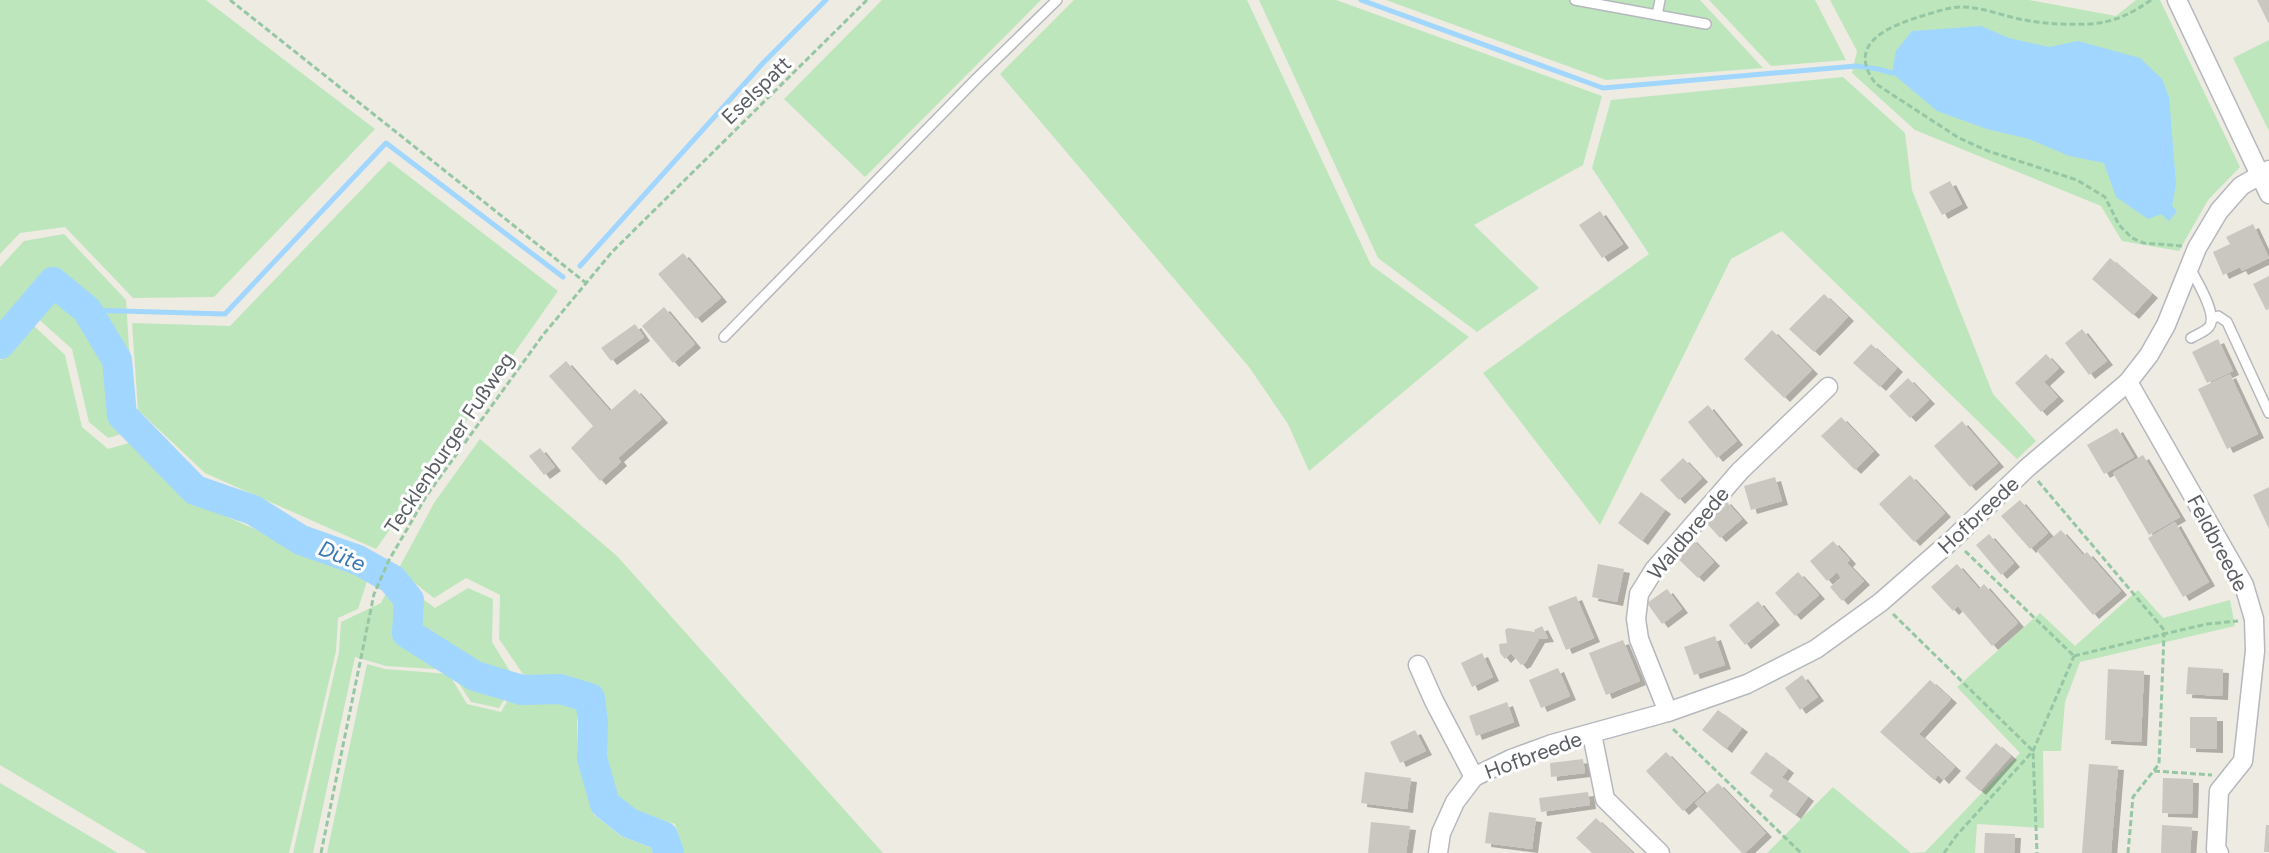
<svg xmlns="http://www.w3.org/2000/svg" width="2269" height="853" font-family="Figtree,sans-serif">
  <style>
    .green { fill: #bee6bd }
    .water { fill: #a0d6ff }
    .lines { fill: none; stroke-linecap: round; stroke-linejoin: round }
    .stream { stroke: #a0d6ff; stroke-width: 5 }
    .river { stroke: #a0d6ff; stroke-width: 30 }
    .building { fill: #cac7c1; filter: url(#shadow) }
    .service-casing { stroke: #b5b8bd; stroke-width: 12 }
    .minor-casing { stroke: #b5b8bd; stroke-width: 21 }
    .path { stroke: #96c7a4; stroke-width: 3; stroke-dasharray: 6 3; stroke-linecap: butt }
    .service { stroke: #fff; stroke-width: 9 }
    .minor { stroke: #fff; stroke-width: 18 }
    .labels { text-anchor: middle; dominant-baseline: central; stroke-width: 6; stroke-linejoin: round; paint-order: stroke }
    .street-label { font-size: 21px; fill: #5a5e63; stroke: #fff }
    .water-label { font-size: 22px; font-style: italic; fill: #3b77b3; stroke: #fff }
  </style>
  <defs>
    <filter id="shadow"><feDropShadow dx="6" dy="4" stdDeviation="0" flood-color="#0004"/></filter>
  </defs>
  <rect width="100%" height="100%" fill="#eeebe2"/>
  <g class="green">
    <path d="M 0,0 L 206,0 L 375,129 L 214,297 L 133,298 L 65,227 L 20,233 L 0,254 Z"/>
    <path d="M 882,0 L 1041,0 L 865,177 L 784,99 Z"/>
    <path d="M 1074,0 L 1247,0 L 1371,265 L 1469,337 L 1309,471 L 1288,424 L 1249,367 L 1000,74 Z"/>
    <path d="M 1259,0 L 1336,0 L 1602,96 L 1583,165 L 1474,225 L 1539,288 L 1477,332 L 1378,258 Z"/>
    <path d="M 1386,0 L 1700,0 L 1763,68 L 1606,80 Z"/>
    <path d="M 1709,0 L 1815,0 L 1846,60 L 1771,66 Z"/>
    <path d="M 1830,0 L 2029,0 L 2116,16 L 2136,0 L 2160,0 L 2240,167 L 2208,200 L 2179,251 L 2122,241 L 2101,206 L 1915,130 L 1852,73 L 1857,51 Z"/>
    <path d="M 2269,40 L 2269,131 L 2233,58 Z"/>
    <path d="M 1843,77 L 1905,133 L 1912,190 L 1993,394 L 2036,441 L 2017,459 L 1782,231 L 1731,259 L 1600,525 L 1483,373 L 1649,254 L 1592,168 L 1611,100 Z"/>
    <path d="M 389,161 L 558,291 L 376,549 L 205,473 L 138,410 L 132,323 L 230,326 Z"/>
    <path d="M 64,234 L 126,300 L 133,412 L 149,426 L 108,438 L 89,422 L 72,349 L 24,306 L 0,332 L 0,267 L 24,241 Z"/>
    <path d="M 33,325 L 65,355 L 82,427 L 108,449 L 129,443 L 190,501 L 368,578 L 358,609 L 338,618 L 336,651 L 289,853 L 148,853 L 0,765 L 0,361 Z"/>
    <path d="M 480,439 L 617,556 L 883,853 L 684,853 L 675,824 L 637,811 L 616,794 L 604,756 L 606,724 L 603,691 L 561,676 L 525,677 L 499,639 L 500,595 L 466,578 L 434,598 L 398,570 L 434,503 Z"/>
    <path d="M 394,578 L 435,608 L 468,588 L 493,599 L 492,642 L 516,681 L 499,708 L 471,702 L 450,670 L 386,666 L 355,657 L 313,853 L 293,853 L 339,652 L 341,622 L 381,603 Z"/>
    <path d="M 2138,590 L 2163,618 L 2230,600 L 2235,626 L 2080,662 L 2065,702 L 2061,751 L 2043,751 L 2044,828 L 1977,824 L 1975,853 L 1767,853 L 1833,787 L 1911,853 L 1925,852 L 2020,753 L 1957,687 L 2040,613 L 2075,646 Z"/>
    <path d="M 367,664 L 385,669 L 449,674 L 467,704 L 501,712 L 509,698 L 557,696 L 577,708 L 577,753 L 594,815 L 621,836 L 652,848 L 653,853 L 327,853 Z"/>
    <path d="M 0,783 L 118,853 L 0,853 Z"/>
  </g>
  <path class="water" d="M 1981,26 L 2009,38 L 2049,47 L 2078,41 L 2140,58 L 2162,79 L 2169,97 L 2176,184 L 2172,206 L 2177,211 L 2169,221 L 2161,214 L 2148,219 L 2116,197 L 2104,163 L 2069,156 L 2029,139 L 1987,129 L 1937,111 L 1892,73 L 1896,51 L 1912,31 Z"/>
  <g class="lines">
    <g class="stream">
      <path d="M 1361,0 L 1603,88 L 1856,66 L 1878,69 L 1892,73"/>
      <path d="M 580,266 L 764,62 L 826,0"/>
      <path d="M 87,310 L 225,314 L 386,143 L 563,277"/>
    </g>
    <path class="river" d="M 0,344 L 53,282 L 87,310 L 117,360 L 122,415 L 195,490 L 253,510 L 301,540 L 358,560 L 392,579 L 409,600 L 407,633 L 475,676 L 522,690 L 560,689 L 590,698 L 593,722 L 592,758 L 605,804 L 629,823 L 663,836 L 669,853"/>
  </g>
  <g class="building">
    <path d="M 2257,0 L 2269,0 L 2269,24 Z"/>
    <path d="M 1950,181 L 1962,204 L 1942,215 L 1929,192 Z"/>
    <path d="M 1600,211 L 1623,244 L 1602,258 L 1579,225 Z"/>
    <path d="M 2253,224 L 2269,258 L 2242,271 L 2240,267 L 2223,275 L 2213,252 L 2230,244 L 2226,237 Z"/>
    <path d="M 683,253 L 721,298 L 696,319 L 658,274 Z"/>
    <path d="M 2110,258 L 2152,294 L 2133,315 L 2092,279 Z"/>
    <path d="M 2269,276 L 2269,309 L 2266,310 L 2253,284 Z"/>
    <path d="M 1824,294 L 1848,317 L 1814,352 L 1789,329 Z"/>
    <path d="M 664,307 L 695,344 L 673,363 L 642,326 Z"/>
    <path d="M 635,324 L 644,337 L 611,361 L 601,348 Z"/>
    <path d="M 2082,329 L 2107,361 L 2089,375 L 2065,343 Z"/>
    <path d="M 1772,330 L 1812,370 L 1784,398 L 1744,359 Z"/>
    <path d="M 2218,339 L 2233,371 L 2207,383 L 2192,352 Z"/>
    <path d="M 1871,344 L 1897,368 L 1880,387 L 1853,363 Z"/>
    <path d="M 2046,354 L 2059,368 L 2044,382 L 2058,397 L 2041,412 L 2015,383 Z"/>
    <path d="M 566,361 L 610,411 L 635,389 L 662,419 L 618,458 L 621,462 L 600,481 L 571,448 L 593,426 L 549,376 Z"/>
    <path d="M 2230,374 L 2258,434 L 2227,449 L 2198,389 Z"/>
    <path d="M 1908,378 L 1929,400 L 1910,418 L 1889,396 Z"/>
    <path d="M 1708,405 L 1737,441 L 1717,458 L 1688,422 Z"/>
    <path d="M 1841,417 L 1874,451 L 1855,470 L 1821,436 Z"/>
    <path d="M 1962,421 L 1998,463 L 1970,487 L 1934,446 Z"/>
    <path d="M 2117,428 L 2134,457 L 2104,474 L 2087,445 Z"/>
    <path d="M 540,448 L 555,467 L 544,475 L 529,456 Z"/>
    <path d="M 2143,455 L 2180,517 L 2149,535 L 2113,473 Z"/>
    <path d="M 1683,458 L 1702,478 L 1679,500 L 1660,480 Z"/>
    <path d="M 1910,475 L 1945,513 L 1914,542 L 1879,504 Z"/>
    <path d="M 1775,477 L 1782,501 L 1751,510 L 1744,486 Z"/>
    <path d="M 2269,487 L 2269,529 L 2253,495 Z"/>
    <path d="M 1641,492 L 1665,510 L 1642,541 L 1618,523 Z"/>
    <path d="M 1725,500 L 1742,519 L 1720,538 L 1703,519 Z"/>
    <path d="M 2020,500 L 2048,533 L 2030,549 L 2001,516 Z"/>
    <path d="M 2175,522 L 2209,582 L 2183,597 L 2148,538 Z"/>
    <path d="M 2061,530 L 2083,555 L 2087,552 L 2121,591 L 2093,615 L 2037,551 Z"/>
    <path d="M 1989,534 L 2014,563 L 2001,575 L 1976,545 Z"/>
    <path d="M 1691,538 L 1714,562 L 1698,578 L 1674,555 Z"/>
    <path d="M 1833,541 L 1850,560 L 1847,563 L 1864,581 L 1842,601 L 1830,587 L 1841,578 L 1837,572 L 1827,581 L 1810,561 Z"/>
    <path d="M 1598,564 L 1624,569 L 1617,602 L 1592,597 Z"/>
    <path d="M 1957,564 L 1979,589 L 1984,584 L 2018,623 L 1992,646 L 1958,606 L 1953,611 L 1931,587 Z"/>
    <path d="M 1798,572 L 1819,595 L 1795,616 L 1775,593 Z"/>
    <path d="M 1667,589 L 1682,609 L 1662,624 L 1647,603 Z"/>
    <path d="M 1576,596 L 1594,638 L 1566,650 L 1548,607 Z"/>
    <path d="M 1758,601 L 1774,621 L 1745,645 L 1729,625 Z"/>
    <path d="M 1542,626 L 1548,638 L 1539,639 L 1525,663 L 1521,665 L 1511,653 L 1505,659 L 1500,653 L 1499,644 L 1507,643 L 1505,630 L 1508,628 L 1535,632 L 1534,630 Z"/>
    <path d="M 1715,636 L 1725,665 L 1694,675 L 1684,647 Z"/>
    <path d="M 1623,640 L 1640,681 L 1606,695 L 1589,653 Z"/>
    <path d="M 1482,653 L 1493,677 L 1472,687 L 1461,663 Z"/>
    <path d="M 2188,667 L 2223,669 L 2222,696 L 2186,694 Z"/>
    <path d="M 1558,668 L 1570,696 L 1541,708 L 1529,680 Z"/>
    <path d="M 2108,669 L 2144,671 L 2141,742 L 2105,740 Z"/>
    <path d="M 1802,675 L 1818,697 L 1800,710 L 1785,688 Z"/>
    <path d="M 1930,680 L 1951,699 L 1919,734 L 1955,767 L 1943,780 L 1938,775 L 1934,780 L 1880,732 Z"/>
    <path d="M 1507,702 L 1514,722 L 1476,736 L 1469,716 Z"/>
    <path d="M 1718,710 L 1742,728 L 1726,749 L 1702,730 Z"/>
    <path d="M 2190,717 L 2217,717 L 2217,749 L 2190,748 Z"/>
    <path d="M 1415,730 L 1426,751 L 1400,763 L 1390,742 Z"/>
    <path d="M 1996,743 L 2011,756 L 1980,791 L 1965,778 Z"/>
    <path d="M 1666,752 L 1704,792 L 1683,811 L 1646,771 Z"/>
    <path d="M 1766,752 L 1788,769 L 1773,790 L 1750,773 Z"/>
    <path d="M 1583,759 L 1585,773 L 1551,777 L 1550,763 Z"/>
    <path d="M 2089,764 L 2118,766 L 2111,853 L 2082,853 Z"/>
    <path d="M 1365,772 L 1411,778 L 1407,809 L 1361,803 Z"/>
    <path d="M 1783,778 L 1808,797 L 1795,815 L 1769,796 Z"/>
    <path d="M 2163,778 L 2193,779 L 2192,814 L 2162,813 Z"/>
    <path d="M 1718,783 L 1766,833 L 1745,853 L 1742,853 L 1695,803 Z"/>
    <path d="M 1588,792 L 1590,805 L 1541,812 L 1539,798 Z"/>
    <path d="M 1489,812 L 1536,818 L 1532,849 L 1485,843 Z"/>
    <path d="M 1596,818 L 1633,853 L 1592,853 L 1576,838 Z"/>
    <path d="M 1371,822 L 1410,826 L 1406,853 L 1368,853 Z"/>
    <path d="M 2162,825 L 2192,827 L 2190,853 L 2161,853 Z"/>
    <path d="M 2266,825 L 2269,825 L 2269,852 L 2264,852 Z"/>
    <path d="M 1985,833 L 2015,834 L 2014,853 L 1984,853 Z"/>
  </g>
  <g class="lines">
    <g class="service-casing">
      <g id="service">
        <path d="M 1575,0 L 1706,24"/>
        <path d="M 1657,15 L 1660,0"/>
        <path d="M 2190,268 C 2196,280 2220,317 2208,328 C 2204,332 2196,335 2191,338"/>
        <path d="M 2212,319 L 2218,316 L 2227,322 L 2269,413"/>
        <path d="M 724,337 L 978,77 L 1057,0"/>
      </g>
    </g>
    <g class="minor-casing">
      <g id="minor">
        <path d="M 2177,0 L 2269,194"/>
        <path d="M 2128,382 L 2244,585 L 2254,619 L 2255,651 L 2243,761 L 2219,791 L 2216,849 L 2219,853"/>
        <path d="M 1418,665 L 1434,701 L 1474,777"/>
        <path d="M 1668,712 L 1639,639 L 1636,619 L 1639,594 L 1654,570 L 1740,471 L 1828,387"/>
        <path d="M 1592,734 L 1605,799 L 1660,853"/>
        <path d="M 1438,853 L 1441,833 L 1455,802 L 1474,777 L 1511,759 L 1552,744 L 1668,712 L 1747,684 L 1816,649 L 1881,602 L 1953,539 L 2027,468 L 2128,382 L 2149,355 L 2166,325 L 2197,248 L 2219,211 L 2241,186 L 2269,170"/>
      </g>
    </g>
    <g class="path">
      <path d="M 230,0 L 586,283"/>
      <path d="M 2151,0 C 2131,14 2113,23 2088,24 C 2067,25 2046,24 2025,20 C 2005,17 1983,7 1962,7 C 1948,7 1936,12 1922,16 C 1890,26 1844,43 1876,84 L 1959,138 L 1988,151 L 2077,180 L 2105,197 L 2119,225 L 2132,238 L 2144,243 L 2182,246"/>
      <path d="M 2038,481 L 2165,631 L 2164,634 L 2207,624 L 2238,621"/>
      <path d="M 1965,551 L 2074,656"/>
      <path d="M 1893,614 L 2033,751 L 2037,853"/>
      <path d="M 2074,656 L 2164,634 L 2159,764 L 2133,797 L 2128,853"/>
      <path d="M 1673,729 L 1801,853"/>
      <path d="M 2154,771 L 2212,775"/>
      <path d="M 321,853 L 374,594 L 389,560 L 427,495 L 543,335 L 612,252 L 867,0"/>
      <path d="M 1944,853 L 1956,836 L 2033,751 L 2074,656"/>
    </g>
    <use href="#service" class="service"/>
    <use href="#minor" class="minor"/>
  </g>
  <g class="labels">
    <g class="street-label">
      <text transform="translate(756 90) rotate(-44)">Eselspatt</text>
      <text transform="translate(449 443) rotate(-56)">Tecklenburger Fußweg</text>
      <text transform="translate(1978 515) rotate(-43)">Hofbreede</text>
      <text transform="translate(1688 533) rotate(-50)">Waldbreede</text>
      <text transform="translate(2218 543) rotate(62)">Feldbreede</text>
      <text transform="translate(1533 755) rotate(-20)">Hofbreede</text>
    </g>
    <g class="water-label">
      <text transform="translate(342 556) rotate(22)">Düte</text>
    </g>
  </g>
</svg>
